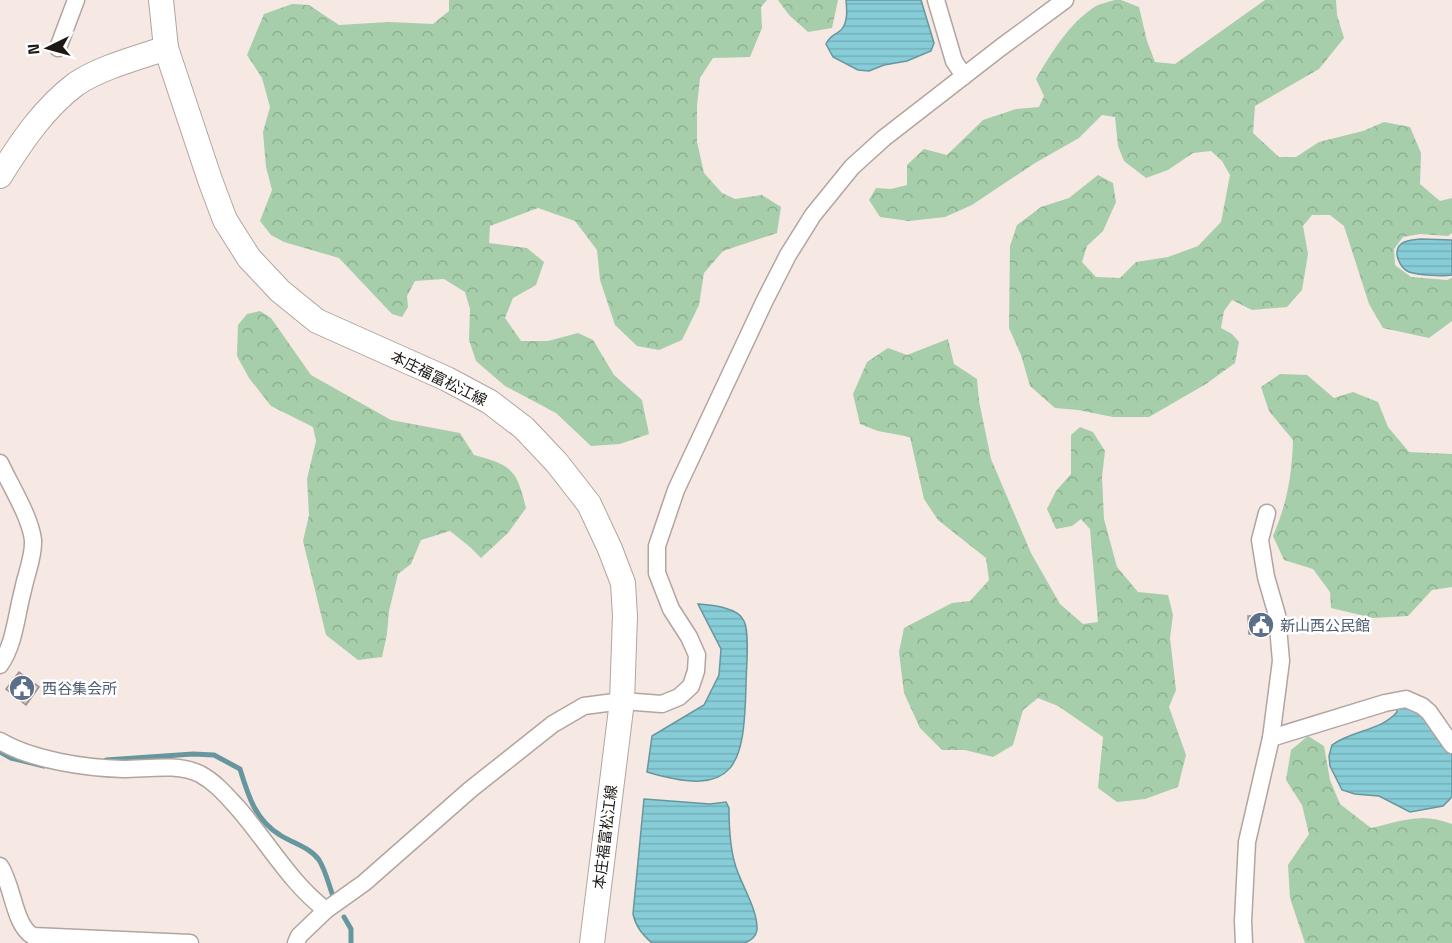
<svg xmlns="http://www.w3.org/2000/svg" width="1452" height="943" font-family="'Titillium Web','Noto Sans JP',sans-serif">
  <style>
    .forest { fill: url(#forest-crowns) }
    .water { fill: url(#water-rules); stroke: #67979e; stroke-width: 1.5 }
    .lines { fill: none; stroke-linecap: round; stroke-linejoin: round }
    .stream { stroke: #67979e; stroke-width: 5 }
    .building { fill: url(#building-hatch); stroke: #9a8e89; stroke-width: 1.5 }
    .street-casing { stroke: #b2a5a0; stroke-width: 19 }
    .secondary-casing { stroke: #b2a5a0; stroke-width: 26 }
    .street { stroke: #fff; stroke-width: 16 }
    .secondary { stroke: #fff; stroke-width: 24 }
    .labels { text-anchor: middle; dominant-baseline: central; stroke-width: 5; stroke-linejoin: round; paint-order: stroke }
    .street-label { font-size: 15px; fill: #1c1816; stroke: #fff }
    .service-label { font-size: 15px; fill: #4e5e75; stroke: #fff; text-anchor: start }
  </style>
  <defs>
    <pattern id="forest-crowns" width="20" height="18" patternUnits="userSpaceOnUse" patternTransform="scale(1.5)"><rect width="20" height="18" fill="#a6ceaa"/><path d="M2 6a3 3 0 1 1 6 0M12 15a3 3 0 1 1 6 0" fill="none" stroke="#8eb092"/></pattern>
    <pattern id="water-rules" width="6" height="5" patternUnits="userSpaceOnUse" patternTransform="scale(1.5)"><rect width="6" height="5" fill="#87cdd8"/><path d="M0 2.5h6" fill="none" stroke="#74afb9"/></pattern>
    <pattern id="building-hatch" width="6" height="6" patternUnits="userSpaceOnUse" patternTransform="scale(1.5)"><rect width="6" height="6" fill="#d8cbc5"/><path d="M-1 1l2-2M0 6l6-6M5 7l2-2" fill="none" stroke="#b9aea8"/></pattern>
  </defs>
  <rect width="100%" height="100%" fill="#f6e8e3"/>
  <g class="forest">
    <path d="M 449,0 L 767,0 L 761,7 L 762,28 L 750,57 L 713,58 L 700,78 L 697,106 L 697,142 L 704,173 L 722,193 L 735,199 L 762,195 L 781,207 L 777,233 L 723,251 L 704,273 L 699,305 L 682,340 L 659,350 L 637,346 L 615,325 L 600,280 L 597,250 L 575,221 L 538,208 L 490,226 L 489,243 L 527,248 L 544,262 L 536,285 L 513,298 L 505,318 L 521,341 L 548,341 L 578,333 L 593,340 L 614,375 L 642,400 L 649,434 L 620,444 L 591,446 L 556,413 L 505,386 L 476,361 L 469,340 L 470,309 L 465,292 L 444,279 L 415,281 L 407,296 L 408,307 L 402,317 L 392,314 L 339,258 L 284,242 L 271,235 L 260,221 L 272,190 L 266,167 L 263,132 L 270,107 L 262,78 L 247,55 L 264,14 L 292,4 L 309,5 L 339,25 L 389,22 L 433,24 L 449,11 Z"/>
    <path d="M 778,0 L 838,0 L 832,28 L 808,32 L 789,15 Z"/>
    <path d="M 1115,0 L 1121,0 L 1139,7 L 1147,41 L 1155,62 L 1175,64 L 1265,0 L 1336,0 L 1337,15 L 1344,38 L 1319,69 L 1255,106 L 1253,133 L 1279,157 L 1296,157 L 1319,142 L 1363,131 L 1384,122 L 1410,127 L 1421,153 L 1420,184 L 1440,201 L 1452,198 L 1452,233 L 1448,236 L 1420,234 L 1403,237 L 1394,249 L 1395,265 L 1411,277 L 1447,280 L 1452,278 L 1452,321 L 1429,338 L 1383,328 L 1369,304 L 1344,226 L 1330,215 L 1312,215 L 1303,226 L 1308,254 L 1302,290 L 1287,307 L 1252,310 L 1232,300 L 1224,311 L 1221,328 L 1232,334 L 1239,342 L 1235,363 L 1206,384 L 1149,417 L 1113,417 L 1078,410 L 1055,408 L 1030,386 L 1021,355 L 1009,328 L 1010,246 L 1017,225 L 1041,207 L 1069,198 L 1098,175 L 1113,183 L 1116,202 L 1103,231 L 1087,246 L 1082,262 L 1096,277 L 1120,278 L 1136,262 L 1168,257 L 1198,246 L 1221,222 L 1230,175 L 1222,161 L 1211,151 L 1193,153 L 1168,170 L 1146,178 L 1124,161 L 1118,146 L 1115,117 L 1102,115 L 1079,138 L 1035,163 L 972,205 L 945,217 L 909,221 L 880,217 L 869,200 L 876,188 L 891,189 L 907,185 L 907,165 L 924,149 L 947,155 L 983,120 L 1016,109 L 1039,107 L 1044,96 L 1036,79 C 1051,53 1070,22 1096,6 C 1102,3 1109,2 1115,0 Z"/>
    <path d="M 260,311 L 271,318 L 311,375 L 391,420 L 460,433 L 474,455 C 512,465 517,470 526,508 L 508,533 L 481,558 L 470,547 L 450,531 L 421,540 L 411,564 L 398,574 L 389,611 L 387,634 L 382,657 L 358,660 L 326,635 L 303,541 L 309,515 L 307,479 L 316,441 L 313,427 L 271,406 L 249,378 L 237,356 L 238,325 L 247,314 Z"/>
    <path d="M 948,339 L 954,364 L 977,379 L 979,401 L 991,459 L 1031,553 L 1060,604 L 1083,624 L 1098,622 L 1090,529 L 1081,519 L 1072,526 L 1056,529 L 1047,509 L 1056,491 L 1071,474 L 1071,435 L 1080,427 L 1093,432 L 1105,451 L 1102,477 L 1104,519 L 1117,567 L 1138,592 L 1168,595 L 1173,615 L 1170,638 L 1176,690 L 1169,707 L 1186,755 L 1178,787 L 1145,799 L 1117,802 L 1098,788 L 1103,737 L 1058,706 L 1038,698 L 1023,710 L 1013,745 L 993,757 L 965,750 L 942,750 L 920,728 L 904,693 L 899,652 L 904,628 L 952,603 L 970,601 L 989,580 L 986,558 L 938,520 L 924,499 L 910,437 L 878,431 L 860,424 L 853,394 L 867,362 L 888,348 L 907,355 Z"/>
    <path d="M 1280,374 L 1307,375 L 1334,398 L 1353,392 L 1378,402 L 1388,427 L 1409,452 L 1452,454 L 1452,587 L 1432,590 L 1408,616 L 1373,618 L 1331,608 L 1330,592 L 1313,569 L 1284,560 L 1273,536 C 1287,503 1292,476 1293,440 L 1269,411 L 1261,387 Z"/>
    <path d="M 1308,736 L 1324,746 L 1330,780 L 1340,804 L 1371,828 C 1400,821 1422,812 1452,824 L 1452,943 L 1305,943 L 1290,898 L 1288,865 L 1309,834 L 1302,805 L 1286,780 L 1291,750 Z"/>
  </g>
  <g class="water">
    <path d="M 846,0 L 921,0 L 934,43 L 931,51 L 907,61 L 884,65 L 869,71 L 858,70 L 833,57 L 826,44 C 830,35 834,36 841,30 C 848,23 847,10 846,0 Z"/>
    <path d="M 1420,239 L 1452,240 L 1452,275 C 1443,277 1418,275 1409,272 C 1400,268 1392,252 1401,244 C 1406,240 1414,240 1420,239 Z"/>
    <path d="M 698,604 C 710,605 738,607 744,621 C 750,634 746,670 746,685 C 744,765 737,799 647,772 L 652,736 L 704,705 L 719,675 L 721,649 Z"/>
    <path d="M 1397,704 L 1421,711 L 1452,754 L 1452,797 L 1443,806 L 1410,812 L 1379,796 L 1355,794 L 1342,790 L 1330,766 L 1329,756 L 1332,745 C 1352,730 1381,731 1397,712 Z"/>
    <path d="M 644,799 L 710,804 L 726,802 L 729,808 C 729,826 730,847 735,864 C 740,883 758,909 757,930 C 756,937 751,940 745,943 L 652,943 C 642,934 636,927 633,914 Z"/>
  </g>
  <g class="lines">
    <g class="stream">
      <path d="M 0,752 L 11,758 L 44,766"/>
      <path d="M 106,760 L 193,754 L 214,755 L 240,769 C 248,795 255,820 280,835 C 292,843 310,847 319,860 C 326,871 329,886 334,899"/>
      <path d="M 344,917 L 351,929 L 351,943"/>
    </g>
  </g>
  <g class="building">
    <path d="M 1248,616 L 1266,616 L 1268,633 L 1249,634 Z"/>
    <path d="M 19,672 L 39,687 L 26,705 L 6,689 Z"/>
  </g>
  <g class="lines">
    <g class="street-casing">
      <g id="street">
        <path d="M 936,0 L 954,61 L 964,76"/>
        <path d="M 58,48 L 76,0"/>
        <path d="M 0,463 C 10,485 30,516 33,540 C 34,557 26,574 23,590 C 16,616 15,643 0,665"/>
        <path d="M 1267,513 L 1260,540 L 1266,577 L 1277,615 L 1281,661 L 1271,738"/>
        <path d="M 0,741 C 32,760 85,768 123,769 C 148,769 177,763 200,774 C 215,782 226,795 237,807 C 267,841 290,883 326,910"/>
        <path d="M 0,866 C 13,885 14,926 33,936 L 190,943"/>
        <path d="M 296,943 L 299,936 L 326,910 L 364,883 L 471,789 L 553,724 L 584,706 L 622,701 L 662,704 L 679,697 L 691,686 L 696,671 L 697,655 L 689,637 L 671,609 L 657,573 L 657,546 L 676,490 L 765,300 L 788,255 L 813,215 L 852,167 L 884,138 L 1000,48 L 1065,0"/>
        <path d="M 1244,943 L 1243,921 L 1247,842 L 1271,738 L 1385,703 L 1406,699 L 1422,706 L 1429,712 L 1452,745"/>
      </g>
    </g>
    <g class="secondary-casing">
      <g id="secondary">
        <path d="M 161,0 L 166,48 L 210,180 L 225,220 L 249,258 L 280,291 L 317,321 L 447,379 L 490,402 L 524,428 L 557,463 L 589,504 L 610,549 L 623,583 L 625,616 L 622,701 L 592,943"/>
        <path d="M 0,176 C 21,142 44,108 76,84 C 101,67 138,58 166,48"/>
      </g>
    </g>
    <use href="#street" class="street"/>
    <use href="#secondary" class="secondary"/>
  </g>
  <defs>
    <g id="civic-disc" transform="scale(1.35)"><circle r="9.5" fill="#5c6f8a" stroke="#fff"/><path d="M-.6-6.5H3V-4.5H.6V-3L4-1V1h2V6H-6V1h2V-1L-.6-3ZM-1.2 2.5V6h2.4V2.5Z" fill="#fff"/></g>
  </defs>
  <g fill-rule="evenodd">
    <use href="#civic-disc" x="1261" y="625"/>
    <use href="#civic-disc" x="22" y="688"/>
  </g>
  <g class="labels">
    <g class="street-label">
      <text transform="translate(439 378) rotate(26)">本庄福富松江線</text>
      <text transform="translate(605 837) rotate(-83)">本庄福富松江線</text>
    </g>
    <g class="service-label">
      <text x="1280" y="625">新山西公民館</text>
      <text x="42" y="688">西谷集会所</text>
    </g>
  </g>
  <g transform="translate(48 48) rotate(265)" stroke="#ffffff" stroke-width="4.5" paint-order="stroke">
  <path d="M0-4.5L10 22L0 15L-10 22Z" fill="#1c1816"/>
  <text y="-9" font-size="16" font-weight="bold" text-anchor="middle" fill="#1c1816">N</text>
  </g>
</svg>
